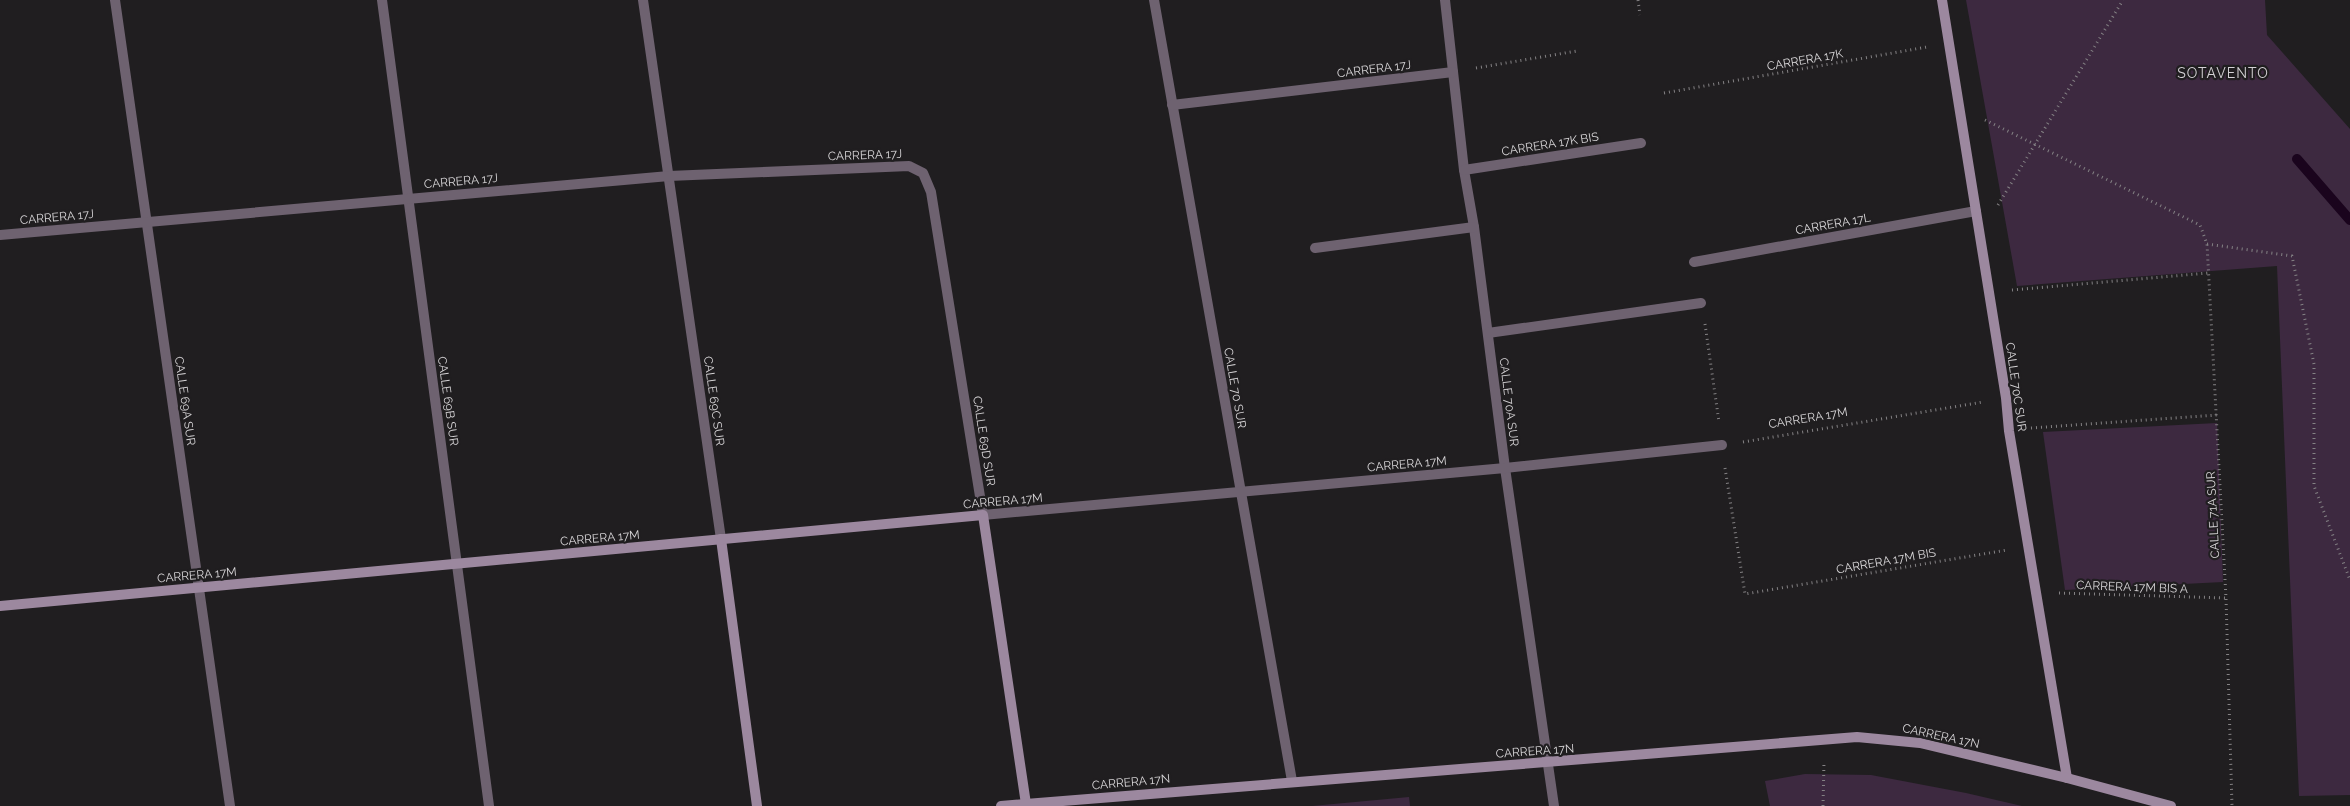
<svg xmlns="http://www.w3.org/2000/svg" width="2350" height="806" font-family="Raleway,sans-serif">
  <style>
    .green { fill: #3d2940 }
    .lines { fill: none; stroke-linecap: round; stroke-linejoin: round }
    .stream { stroke: #1a041d; stroke-width: 10 }
    .path { stroke: #848284; stroke-width: 3; stroke-dasharray: 1 4; stroke-linecap: butt }
    .street { stroke: #6e6270; stroke-width: 10 }
    .secondary { stroke: #9c889f; stroke-width: 10 }
    .labels { text-anchor: middle; dominant-baseline: central; stroke-width: 4.5; stroke-linejoin: round; paint-order: stroke }
    .street-label { font-size: 12px; fill: #d7d5d7; stroke: #201e20 }
    .neighbourhood-label { font-size: 14px; letter-spacing: 1px; fill: #d4d1d5; stroke: #201e20 }
  </style>
  <rect width="100%" height="100%" fill="#201e20"/>
  <g class="green">
    <path d="M 1966,0 L 2265,0 L 2267,35 L 2350,129 L 2350,795 L 2299,796 L 2277,266 L 2017,286 Z"/>
    <path d="M 2217,423 L 2223,582 L 2065,590 L 2043,432 Z"/>
    <path d="M 1805,774 L 1871,775 L 1966,793 L 2022,806 L 1770,806 L 1765,781 Z"/>
    <path d="M 1409,797 L 1410,806 L 1312,806 Z"/>
  </g>
  <g class="lines">
    <path class="stream" d="M 2297,159 L 2350,220"/>
    <g class="path">
      <path d="M 1638,0 L 1640,15"/>
      <path d="M 1476,68 L 1577,51"/>
      <path d="M 1664,93 L 1927,47"/>
      <path d="M 1985,120 L 2200,225 L 2207,244 L 2226,598 L 2232,806"/>
      <path d="M 1998,205 L 2123,0"/>
      <path d="M 2207,244 L 2292,256 L 2314,364 L 2314,486 L 2350,580"/>
      <path d="M 2012,290 L 2208,273"/>
      <path d="M 1705,324 L 1719,422"/>
      <path d="M 2031,428 L 2217,415"/>
      <path d="M 1743,442 L 1983,402"/>
      <path d="M 1725,468 L 1745,594 L 2007,550"/>
      <path d="M 2059,593 L 2226,598"/>
      <path d="M 1823,806 L 1824,761"/>
    </g>
    <g class="street">
      <path d="M 115,0 L 230,806"/>
      <path d="M 382,0 L 489,806"/>
      <path d="M 643,0 L 721,539"/>
      <path d="M 1154,0 L 1292,781"/>
      <path d="M 1445,0 L 1464,170 L 1474,227 L 1505,468 L 1554,806"/>
      <path d="M 1172,105 L 1453,72"/>
      <path d="M 1464,170 L 1641,143"/>
      <path d="M 0,235 L 669,176 L 909,166 L 923,173 L 931,192 L 983,515 L 1505,468 L 1722,445"/>
      <path d="M 1315,248 L 1474,227"/>
      <path d="M 1694,262 L 1976,211"/>
      <path d="M 1488,333 L 1701,303"/>
    </g>
    <g class="secondary">
      <path d="M 1942,0 L 2006,398 L 2009,431 L 2067,778"/>
      <path d="M 721,539 L 757,806"/>
      <path d="M 0,606 L 983,515 L 1026,804"/>
      <path d="M 1001,806 L 1857,737 L 1920,743 L 2067,778 L 2171,806"/>
    </g>
  </g>
  <g class="labels">
    <g class="street-label">
      <text transform="translate(1805 60) rotate(-10)">CARRERA 17K</text>
      <text transform="translate(1374 69) rotate(-7)">CARRERA 17J</text>
      <text transform="translate(1550 144) rotate(-9)">CARRERA 17K BIS</text>
      <text transform="translate(865 155) rotate(-2)">CARRERA 17J</text>
      <text transform="translate(461 181) rotate(-5)">CARRERA 17J</text>
      <text transform="translate(57 217) rotate(-5)">CARRERA 17J</text>
      <text transform="translate(1833 224) rotate(-10)">CARRERA 17L</text>
      <text transform="translate(2016 387) rotate(82)">CALLE 70C SUR</text>
      <text transform="translate(1235 388) rotate(80)">CALLE 70 SUR</text>
      <text transform="translate(185 401) rotate(82)">CALLE 69A SUR</text>
      <text transform="translate(448 401) rotate(82)">CALLE 69B SUR</text>
      <text transform="translate(714 401) rotate(82)">CALLE 69C SUR</text>
      <text transform="translate(1509 402) rotate(83)">CALLE 70A SUR</text>
      <text transform="translate(1808 418) rotate(-9)">CARRERA 17M</text>
      <text transform="translate(984 441) rotate(81)">CALLE 69D SUR</text>
      <text transform="translate(1407 464) rotate(-5)">CARRERA 17M</text>
      <text transform="translate(1003 501) rotate(-5)">CARRERA 17M</text>
      <text transform="translate(2213 515) rotate(-93)">CALLE 71A SUR</text>
      <text transform="translate(600 538) rotate(-5)">CARRERA 17M</text>
      <text transform="translate(1886 561) rotate(-10)">CARRERA 17M BIS</text>
      <text transform="translate(197 575) rotate(-5)">CARRERA 17M</text>
      <text transform="translate(2132 587) rotate(2)">CARRERA 17M BIS A</text>
      <text transform="translate(1941 736) rotate(12)">CARRERA 17N</text>
      <text transform="translate(1535 751) rotate(-4)">CARRERA 17N</text>
      <text transform="translate(1131 782) rotate(-5)">CARRERA 17N</text>
    </g>
    <g class="neighbourhood-label">
      <text x="2223" y="73">SOTAVENTO</text>
    </g>
  </g>
</svg>
